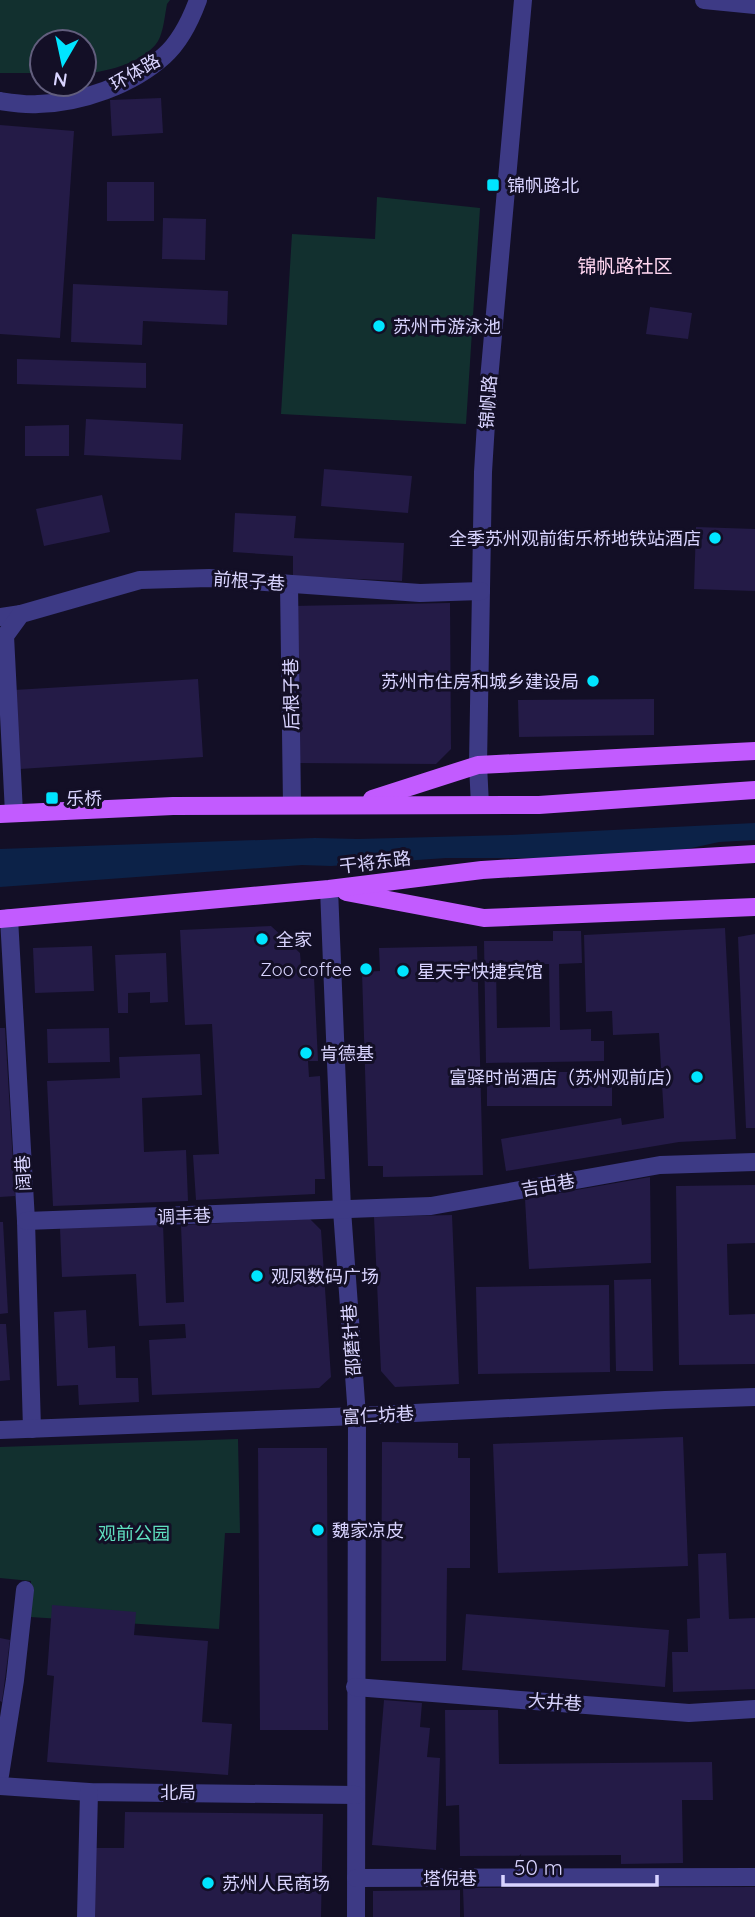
<svg xmlns="http://www.w3.org/2000/svg" width="755" height="1917" font-family="Quicksand,'Noto Sans SC',sans-serif">
  <style>
    .green { fill: #12302f }
    .water { fill: #0c2248 }
    .building { fill: #241b47; fill-rule: evenodd }
    .lines { fill: none; stroke-linecap: round; stroke-linejoin: round }
    .minor { stroke: #3d3a85; stroke-width: 18 }
    .major { stroke: #c25bff; stroke-width: 18 }
    .poi-dot { fill: #00e5ff; stroke: #130f26; stroke-width: 2.5 }
    .labels { text-anchor: middle; dominant-baseline: central; stroke-width: 6; stroke-linejoin: round; paint-order: stroke }
    .street-label { font-size: 18px; fill: #d9d4ff; stroke: #130f26 }
    .poi-label { font-size: 18px; fill: #d9d4ff; stroke: #130f26; text-anchor: start }
    .park-label { font-size: 18px; fill: #5fe0c0; stroke: #130f26 }
    .neighbourhood-label { font-size: 19px; fill: #ffd6f0; stroke: #130f26 }
  </style>
  <rect width="100%" height="100%" fill="#130f26"/>
  <g class="green">
    <path d="M 0,0 L 170,0 L 167,4 C 165,14 164,27 160,37 C 151,60 107,73 84,73 L 84,42 L 42,42 L 42,73 L 0,73 Z"/>
    <path d="M 377,197 L 480,208 L 466,424 L 281,414 L 292,234 L 375,239 Z"/>
    <path d="M 238,1439 L 240,1533 L 225,1533 L 219,1629 L 30,1617 L 31,1581 L 0,1578 L 0,1447 Z"/>
  </g>
  <path class="water" d="M 755,823 L 755,840 L 719,842 L 687,849 L 626,854 L 544,858 L 446,858 L 331,866 L 302,865 L 0,887 L 0,849 L 315,838 L 358,839 L 511,835 Z"/>
  <g class="building">
    <path d="M 161,98 L 163,133 L 112,136 L 110,100 Z"/>
    <path d="M 0,125 L 74,131 L 60,338 L 0,334 Z"/>
    <rect x="107" y="182" width="47" height="39"/>
    <path d="M 163,218 L 206,219 L 205,260 L 162,259 Z"/>
    <path d="M 73,284 L 228,291 L 227,325 L 143,321 L 142,345 L 71,342 Z"/>
    <path d="M 650,307 L 692,313 L 688,339 L 646,334 Z"/>
    <path d="M 17,359 L 146,363 L 146,388 L 17,384 Z"/>
    <path d="M 86,419 L 183,424 L 181,460 L 84,455 Z"/>
    <path d="M 69,425 L 69,456 L 25,456 L 25,426 Z"/>
    <path d="M 324,469 L 412,476 L 408,513 L 321,506 Z"/>
    <path d="M 102,495 L 110,532 L 44,546 L 36,509 Z"/>
    <path d="M 235,513 L 296,516 L 294,538 L 404,543 L 402,581 L 293,576 L 293,556 L 233,552 Z"/>
    <path d="M 696,527 L 755,529 L 755,591 L 694,589 Z"/>
    <path d="M 450,603 L 451,749 L 436,764 L 295,763 L 292,606 Z"/>
    <path d="M 198,679 L 203,757 L 20,769 L 14,690 Z"/>
    <path d="M 654,699 L 654,735 L 519,737 L 518,700 Z"/>
    <path d="M 271,926 L 300,953 L 302,977 L 314,977 L 318,1061 L 308,1061 L 309,1077 L 320,1076 L 325,1179 L 315,1179 L 315,1194 L 196,1200 L 193,1155 L 219,1154 L 212,1024 L 185,1025 L 180,930 Z"/>
    <path d="M 725,928 L 736,1139 L 679,1142 L 506,1171 L 501,1139 L 621,1118 L 622,1125 L 664,1118 L 659,1033 L 613,1035 L 612,1011 L 586,1012 L 584,935 Z"/>
    <path d="M 553,931 L 581,931 L 582,963 L 559,964 L 560,1030 L 591,1029 L 591,1041 L 604,1041 L 604,1061 L 486,1063 L 484,941 L 553,941 ZM 549,964 L 550,1027 L 497,1028 L 496,965 Z"/>
    <path d="M 755,934 L 755,1128 L 746,1128 L 738,937 Z"/>
    <path d="M 92,946 L 94,991 L 35,993 L 33,948 Z"/>
    <path d="M 477,946 L 483,1175 L 383,1177 L 383,1166 L 368,1166 L 362,972 L 380,971 L 379,948 Z"/>
    <path d="M 166,953 L 168,1002 L 150,1003 L 150,992 L 128,993 L 128,1013 L 118,1013 L 115,955 Z"/>
    <path d="M 0,1028 L 5,1028 L 15,1196 L 0,1197 Z"/>
    <path d="M 109,1028 L 110,1062 L 48,1063 L 47,1029 Z"/>
    <path d="M 200,1054 L 202,1095 L 142,1098 L 144,1152 L 186,1150 L 188,1201 L 53,1206 L 47,1081 L 120,1078 L 119,1057 Z"/>
    <rect x="487" y="1072" width="125" height="34"/>
    <path d="M 650,1177 L 651,1263 L 529,1269 L 525,1199 Z"/>
    <path d="M 755,1185 L 755,1243 L 727,1244 L 729,1315 L 755,1314 L 755,1364 L 679,1365 L 676,1186 Z"/>
    <path d="M 452,1215 L 459,1384 L 395,1387 L 381,1371 L 374,1217 Z"/>
    <path d="M 310,1219 L 321,1230 L 331,1377 L 319,1388 L 152,1395 L 149,1340 L 186,1338 L 185,1324 L 139,1326 L 136,1274 L 62,1277 L 60,1228 L 163,1224 L 166,1303 L 184,1302 L 181,1225 Z"/>
    <path d="M 0,1222 L 3,1222 L 8,1313 L 0,1314 Z"/>
    <path d="M 651,1279 L 653,1371 L 616,1371 L 614,1280 Z"/>
    <path d="M 609,1285 L 610,1372 L 478,1374 L 476,1287 Z"/>
    <path d="M 86,1310 L 88,1348 L 115,1346 L 116,1378 L 138,1378 L 139,1402 L 79,1405 L 78,1385 L 57,1386 L 54,1312 Z"/>
    <path d="M 0,1324 L 6,1324 L 10,1380 L 0,1381 Z"/>
    <path d="M 683,1437 L 688,1566 L 498,1573 L 493,1444 Z"/>
    <path d="M 382,1442 L 458,1443 L 458,1458 L 470,1458 L 470,1568 L 447,1568 L 446,1661 L 381,1661 Z"/>
    <path d="M 258,1448 L 327,1448 L 328,1730 L 260,1730 Z"/>
    <path d="M 726,1553 L 729,1619 L 755,1618 L 755,1689 L 673,1692 L 672,1652 L 688,1652 L 687,1619 L 700,1618 L 698,1554 Z"/>
    <path d="M 52,1605 L 136,1612 L 134,1635 L 208,1641 L 202,1722 L 232,1724 L 228,1775 L 47,1762 L 54,1676 L 47,1675 Z"/>
    <path d="M 466,1614 L 669,1630 L 665,1687 L 462,1670 Z"/>
    <path d="M 0,1638 L 10,1640 L 2,1702 L 0,1701 Z"/>
    <path d="M 384,1700 L 422,1703 L 420,1727 L 430,1728 L 427,1757 L 440,1758 L 436,1850 L 372,1845 Z"/>
    <path d="M 445,1710 L 498,1710 L 499,1764 L 712,1762 L 713,1800 L 682,1800 L 683,1863 L 621,1864 L 621,1855 L 460,1856 L 459,1805 L 446,1806 Z"/>
    <path d="M 125,1812 L 323,1814 L 321,1917 L 94,1917 L 95,1848 L 124,1848 Z"/>
    <path d="M 755,1887 L 755,1917 L 464,1917 L 463,1888 Z"/>
    <path d="M 460,1890 L 460,1917 L 373,1917 L 373,1891 Z"/>
  </g>
  <g class="lines">
    <g class="minor">
      <path d="M 704,0 L 755,5"/>
      <path d="M 0,101 C 13,103 25,105 38,104 C 81,103 132,85 164,56 C 180,42 191,19 198,0"/>
      <path d="M 289,584 L 292,805"/>
      <path d="M 0,617 L 21,614"/>
      <path d="M 480,805 L 478,765 L 483,472 L 488,391 L 523,0"/>
      <path d="M 14,813 L 5,636 L 21,614 L 140,580 L 209,578 L 420,593 L 481,591"/>
      <path d="M 329,889 L 342,1210 L 357,1416 L 356,1917"/>
      <path d="M 9,918 L 26,1221 L 32,1429"/>
      <path d="M 26,1221 L 431,1206 L 660,1165 L 755,1162"/>
      <path d="M 0,1430 L 357,1416 L 665,1400 L 755,1397"/>
      <path d="M 355,1687 L 689,1713 L 755,1709"/>
      <path d="M 0,1775 L 15,1680 L 25,1590"/>
      <path d="M 0,1786 L 89,1792 L 356,1795"/>
      <path d="M 356,1878 L 755,1877"/>
      <path d="M 86,1917 L 89,1792"/>
    </g>
    <g class="major">
      <path d="M 372,799 L 478,765 L 755,751"/>
      <path d="M 0,814 L 173,806 L 539,805 L 755,790"/>
      <path d="M 346,892 L 484,918 L 755,907"/>
      <path d="M 0,919 L 329,889 L 482,870 L 755,854"/>
    </g>
  </g>
  <g class="poi-dot">
    <rect x="486" y="178" width="14" height="14" rx="3.5"/>
    <circle cx="379" cy="326" r="7"/>
    <circle cx="715" cy="538" r="7"/>
    <circle cx="593" cy="681" r="7"/>
    <rect x="45" y="791" width="14" height="14" rx="3.5"/>
    <circle cx="262" cy="939" r="7"/>
    <circle cx="366" cy="969" r="7"/>
    <circle cx="403" cy="971" r="7"/>
    <circle cx="306" cy="1053" r="7"/>
    <circle cx="697" cy="1077" r="7"/>
    <circle cx="257" cy="1276" r="7"/>
    <circle cx="318" cy="1530" r="7"/>
    <circle cx="208" cy="1883" r="7"/>
  </g>
  <g class="labels">
    <g class="street-label">
      <text transform="translate(135 72) rotate(-30)">环体路</text>
      <text transform="translate(488 402) rotate(-86)">锦帆路</text>
      <text transform="translate(249 581) rotate(4)">前根子巷</text>
      <text transform="translate(291 694) rotate(-91)">后根子巷</text>
      <text transform="translate(375 862) rotate(-7)">干将东路</text>
      <text transform="translate(23 1173) rotate(-93)">阔巷</text>
      <text transform="translate(548 1185) rotate(-10)">吉由巷</text>
      <text transform="translate(184 1216) rotate(-2)">调丰巷</text>
      <text transform="translate(351 1340) rotate(-94)">邵磨针巷</text>
      <text transform="translate(378 1415) rotate(-3)">富仁坊巷</text>
      <text transform="translate(555 1702) rotate(4)">大井巷</text>
      <text x="178" y="1792">北局</text>
      <text x="450" y="1878">塔倪巷</text>
    </g>
    <g class="poi-label">
      <text x="507" y="185">锦帆路北</text>
      <text x="393" y="326">苏州市游泳池</text>
      <text x="701" y="538" text-anchor="end">全季苏州观前街乐桥地铁站酒店</text>
      <text x="579" y="681" text-anchor="end">苏州市住房和城乡建设局</text>
      <text x="66" y="798">乐桥</text>
      <text x="276" y="939">全家</text>
      <text x="352" y="969" text-anchor="end">Zoo coffee</text>
      <text x="417" y="971">星天宇快捷宾馆</text>
      <text x="320" y="1053">肯德基</text>
      <text x="683" y="1077" text-anchor="end">富驿时尚酒店（苏州观前店）</text>
      <text x="271" y="1276">观凤数码广场</text>
      <text x="332" y="1530">魏家凉皮</text>
      <text x="222" y="1883">苏州人民商场</text>
    </g>
    <g class="park-label">
      <text x="134" y="1533">观前公园</text>
    </g>
    <g class="neighbourhood-label">
      <text x="625" y="266">锦帆路社区</text>
    </g>
  </g>
  <g transform="translate(63 63) rotate(189)"><circle r="33" fill="#130f26" stroke="#625e7d" stroke-width="2"/>
  <path d="M0-5L12 26L0 18L-12 26Z" fill="#00e5ff"/>
  <text y="-10" font-size="19" font-weight="bold" text-anchor="middle" fill="#d9d4ff">N</text>
  </g>
  <path d="M503 1875v10h154v-10" fill="none" stroke="#d9d4ff" stroke-width="3.5"/>
  <text x="514" y="1875" font-size="21" fill="#d9d4ff" stroke="#130f26" stroke-width="5" paint-order="stroke">50 m</text>
</svg>
